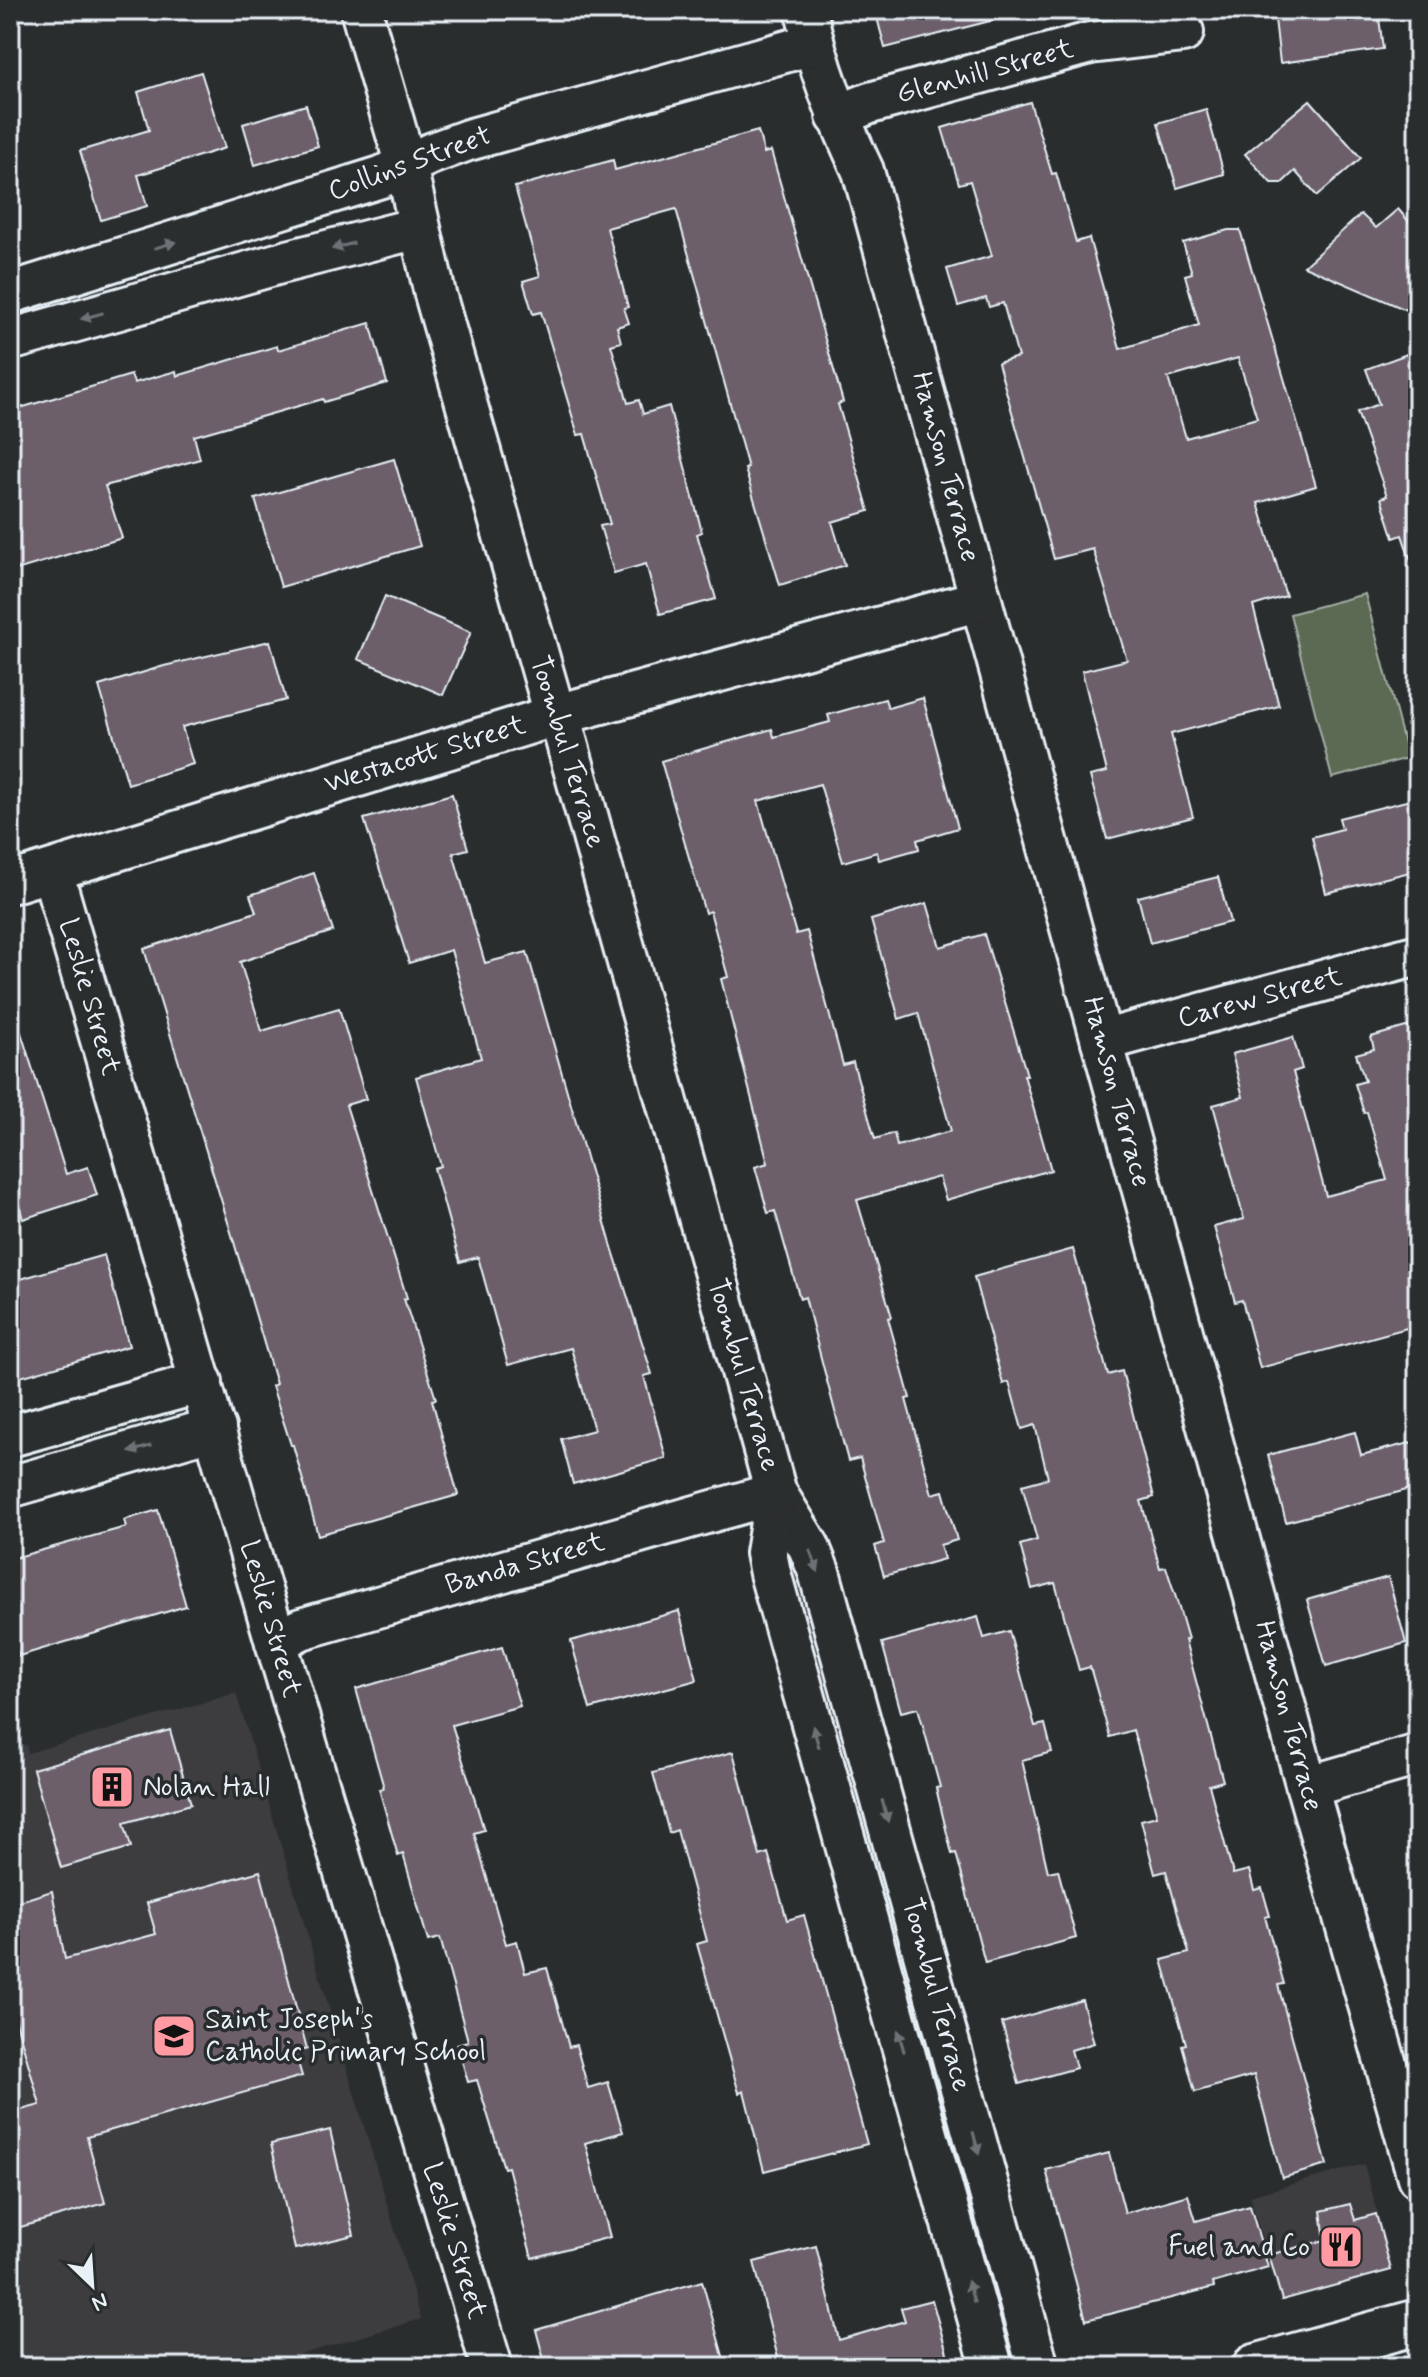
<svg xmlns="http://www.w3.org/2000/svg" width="1428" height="2377" font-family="Mynerve,sans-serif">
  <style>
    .built { fill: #3e3c40 }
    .green { fill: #5c6a52; stroke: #a2aea5; stroke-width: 2 }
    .building { fill: #6c5e6b; stroke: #e8f1f8; stroke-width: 2; fill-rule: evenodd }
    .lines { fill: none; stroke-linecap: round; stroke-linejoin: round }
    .street-casing { stroke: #e8f1f8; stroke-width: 46 }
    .secondary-casing { stroke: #e8f1f8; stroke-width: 50 }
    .street { stroke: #2a2d2e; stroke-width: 40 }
    .secondary { stroke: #2a2d2e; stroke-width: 44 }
    .oneway { fill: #6c7275 }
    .labels { text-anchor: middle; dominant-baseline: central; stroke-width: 7; stroke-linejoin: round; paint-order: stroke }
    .street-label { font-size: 28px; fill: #e8f1f8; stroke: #2a2d2e }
    .poi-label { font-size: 28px; fill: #e8f1f8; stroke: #2a2d2e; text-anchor: start }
  </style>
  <rect width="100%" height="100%" fill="#2a2d2e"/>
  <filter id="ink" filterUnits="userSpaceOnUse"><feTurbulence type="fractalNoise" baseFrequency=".0125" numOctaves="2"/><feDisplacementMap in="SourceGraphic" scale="16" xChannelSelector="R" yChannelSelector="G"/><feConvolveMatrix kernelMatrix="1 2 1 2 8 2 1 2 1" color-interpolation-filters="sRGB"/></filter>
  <g filter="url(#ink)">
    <g class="built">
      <path d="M 236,1693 L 421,2319 L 258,2367 L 10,2367 L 10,1749 L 26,1744 L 28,1753 Z"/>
      <path d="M 1364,2164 L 1393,2268 L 1280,2301 L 1250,2196 Z"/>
    </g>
    <path class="green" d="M 1365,594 L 1408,758 L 1332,778 L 1290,614 Z"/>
    <g class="building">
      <path d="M 875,10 L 992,10 L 994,20 L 885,48 Z"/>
      <path d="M 1274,10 L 1378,10 L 1383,49 L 1280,63 Z"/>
      <path d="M 201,72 L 225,148 L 138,175 L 147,206 L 101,220 L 80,151 L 149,130 L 138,92 Z"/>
      <path d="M 1310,100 L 1361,158 L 1317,196 L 1295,171 L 1282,183 L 1271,183 L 1245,154 Z"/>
      <path d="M 1030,102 L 1052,174 L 1056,173 L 1076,242 L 1089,238 L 1120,349 L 1199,325 L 1185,275 L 1192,273 L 1183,243 L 1228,230 L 1240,230 L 1316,486 L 1258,503 L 1286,596 L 1253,606 L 1279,706 L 1171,734 L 1193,817 L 1107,839 L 1090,776 L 1107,772 L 1082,671 L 1127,660 L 1093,549 L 1054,559 L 998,363 L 1018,357 L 1003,303 L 989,307 L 986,298 L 958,306 L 947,269 L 992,256 L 970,181 L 959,184 L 942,128 ZM 1238,358 L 1257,418 L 1186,438 L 1168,378 Z"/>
      <path d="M 306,105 L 318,146 L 255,165 L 243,124 Z"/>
      <path d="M 1206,109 L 1224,174 L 1177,188 L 1158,123 Z"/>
      <path d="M 758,131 L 764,153 L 771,151 L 843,402 L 838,404 L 869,511 L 832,522 L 845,565 L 780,585 L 745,469 L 748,468 L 676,209 L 607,228 L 628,307 L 624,308 L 629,323 L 617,327 L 621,342 L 611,345 L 628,403 L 639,400 L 643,414 L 669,406 L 702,532 L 697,534 L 716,599 L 660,614 L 646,564 L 614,573 L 600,526 L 610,524 L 584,434 L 578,435 L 541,312 L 533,314 L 523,281 L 540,276 L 515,187 L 613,160 L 615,170 Z"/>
      <path d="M 1398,209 L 1418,232 L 1418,315 L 1304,266 L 1361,214 L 1376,228 Z"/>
      <path d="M 370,323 L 387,383 L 324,402 L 323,399 L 194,436 L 200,459 L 105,486 L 122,538 L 10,572 L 10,411 L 131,375 L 134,383 L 176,371 L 177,376 L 277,346 L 278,350 Z"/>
      <path d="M 1418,350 L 1418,570 L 1414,570 L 1402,535 L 1394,538 L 1381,498 L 1387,496 L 1357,412 L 1379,404 L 1366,369 Z"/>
      <path d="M 394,459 L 420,546 L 281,587 L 255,499 Z"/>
      <path d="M 385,596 L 471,632 L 443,695 L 358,659 Z"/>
      <path d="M 270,641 L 286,700 L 182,727 L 193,764 L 128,784 L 99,686 L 164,666 Z"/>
      <path d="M 923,698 L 958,828 L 917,840 L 919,849 L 879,860 L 877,852 L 843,862 L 820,784 L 758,801 L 796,934 L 807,931 L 843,1065 L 853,1062 L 875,1139 L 894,1133 L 897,1146 L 951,1131 L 918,1013 L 899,1019 L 871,920 L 927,903 L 940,947 L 984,934 L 1027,1075 L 1024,1075 L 1051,1170 L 946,1200 L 939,1177 L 857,1200 L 892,1317 L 888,1318 L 910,1398 L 906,1399 L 932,1494 L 943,1491 L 957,1540 L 940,1545 L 944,1559 L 884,1576 L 875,1546 L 884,1543 L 860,1458 L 848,1461 L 805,1297 L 800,1299 L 775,1211 L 768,1213 L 755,1167 L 768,1163 L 721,979 L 728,977 L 710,911 L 705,913 L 661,761 L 772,729 L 774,737 L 830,722 L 828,715 L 885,699 L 888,708 Z"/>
      <path d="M 452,794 L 468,849 L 453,853 L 485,963 L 527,952 L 611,1244 L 652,1374 L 644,1376 L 666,1458 L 573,1484 L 561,1439 L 594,1430 L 571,1348 L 508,1365 L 478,1257 L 460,1262 L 434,1168 L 441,1166 L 416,1077 L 481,1058 L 451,950 L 409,963 L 364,819 Z"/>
      <path d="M 1418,798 L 1418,870 L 1326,893 L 1312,837 L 1342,829 L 1339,818 Z"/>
      <path d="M 314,873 L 333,931 L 240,962 L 262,1031 L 339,1008 L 366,1099 L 346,1105 L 407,1298 L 404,1299 L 436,1399 L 432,1400 L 458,1495 L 318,1535 L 293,1445 L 291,1445 L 272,1386 L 276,1384 L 231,1232 L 144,949 L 256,912 L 250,895 Z"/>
      <path d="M 1218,877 L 1230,922 L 1150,943 L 1138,897 Z"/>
      <path d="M 17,1020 L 66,1174 L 88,1167 L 97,1195 L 23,1219 L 10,1178 L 10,1021 Z"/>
      <path d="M 1413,1025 L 1418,1043 L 1418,1325 L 1260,1368 L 1242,1300 L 1235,1302 L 1214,1227 L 1244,1219 L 1213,1105 L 1243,1097 L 1232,1054 L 1293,1037 L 1302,1069 L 1293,1072 L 1326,1196 L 1387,1180 L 1367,1112 L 1364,1113 L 1355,1084 L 1365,1081 L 1356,1054 L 1374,1049 L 1371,1037 Z"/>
      <path d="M 1073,1249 L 1108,1375 L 1122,1371 L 1154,1497 L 1141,1501 L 1160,1568 L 1166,1567 L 1177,1601 L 1188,1639 L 1185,1640 L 1223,1781 L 1209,1785 L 1233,1874 L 1249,1870 L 1254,1890 L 1262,1888 L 1270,1916 L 1265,1917 L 1284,1984 L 1278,1985 L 1327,2165 L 1282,2178 L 1254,2075 L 1195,2092 L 1182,2045 L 1186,2044 L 1162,1960 L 1189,1953 L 1166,1871 L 1155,1874 L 1141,1820 L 1157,1816 L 1133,1730 L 1110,1737 L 1090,1667 L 1079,1670 L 1055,1583 L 1032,1589 L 1020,1545 L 1037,1540 L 1022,1485 L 1048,1478 L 1035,1425 L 1022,1429 L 1009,1382 L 1003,1384 L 974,1277 Z"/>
      <path d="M 104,1255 L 129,1346 L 10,1380 L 10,1282 Z"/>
      <path d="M 1355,1432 L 1361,1455 L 1418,1441 L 1418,1487 L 1286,1522 L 1268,1455 Z"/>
      <path d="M 158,1510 L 186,1606 L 19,1656 L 10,1629 L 10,1559 L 126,1527 L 124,1520 Z"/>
      <path d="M 1388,1577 L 1406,1643 L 1326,1666 L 1307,1600 Z"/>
      <path d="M 679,1611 L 697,1680 L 590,1709 L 571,1641 Z"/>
      <path d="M 978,1617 L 984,1638 L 1009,1631 L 1035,1726 L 1045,1724 L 1052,1752 L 1022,1760 L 1048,1872 L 1058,1870 L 1076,1938 L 985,1963 L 956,1853 L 952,1854 L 936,1788 L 940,1787 L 918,1708 L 901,1712 L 882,1643 Z"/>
      <path d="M 502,1647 L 520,1706 L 452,1725 L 484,1830 L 474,1833 L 506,1944 L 517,1941 L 525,1973 L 547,1968 L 569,2047 L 576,2045 L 588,2088 L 608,2082 L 623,2132 L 585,2143 L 610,2237 L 532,2258 L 508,2167 L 504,2168 L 477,2080 L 468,2082 L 457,2044 L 468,2041 L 440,1938 L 428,1941 L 403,1854 L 398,1856 L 379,1789 L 384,1788 L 356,1689 Z"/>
      <path d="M 170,1730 L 191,1804 L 124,1823 L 131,1847 L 61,1868 L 33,1769 Z"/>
      <path d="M 733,1752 L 760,1856 L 768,1853 L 787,1920 L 804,1915 L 867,2144 L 764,2171 L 744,2091 L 739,2093 L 697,1944 L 707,1941 L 677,1830 L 669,1833 L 653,1773 Z"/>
      <path d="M 260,1871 L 307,2049 L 295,2053 L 302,2076 L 87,2137 L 105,2203 L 10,2230 L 10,2113 L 40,2105 L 10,2000 L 10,1904 L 52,1891 L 65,1959 L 156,1934 L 147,1903 Z"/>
      <path d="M 1082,2000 L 1094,2043 L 1071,2050 L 1076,2068 L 1019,2084 L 1002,2023 Z"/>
      <path d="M 330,2130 L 354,2235 L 295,2249 L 271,2144 Z"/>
      <path d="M 1109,2153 L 1125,2213 L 1188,2195 L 1196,2221 L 1250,2206 L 1268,2267 L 1213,2283 L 1214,2287 L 1086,2320 L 1046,2170 Z"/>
      <path d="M 1350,2204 L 1355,2220 L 1376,2214 L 1391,2270 L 1282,2300 L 1269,2255 L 1325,2240 L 1321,2211 Z"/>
      <path d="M 816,2246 L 839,2340 L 905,2321 L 901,2308 L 932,2300 L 951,2367 L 776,2367 L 774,2359 L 778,2358 L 754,2262 Z"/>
      <path d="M 702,2281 L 726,2367 L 546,2367 L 536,2330 Z"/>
    </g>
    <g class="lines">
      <g class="street-casing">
        <g id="street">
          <path d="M 361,10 L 406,166 L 435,294 L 550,697 L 565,736 L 776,1493 L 809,1547 L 819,1572 L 1038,2367"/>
          <path d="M 806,10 C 817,67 839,119 863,171 L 1307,1787 L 1418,2177"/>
          <path d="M 837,116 L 870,103 L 1090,43 L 1183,32"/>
          <path d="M 10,293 L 381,177 L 430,154 L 468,140 L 813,44"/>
          <path d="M 10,340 L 284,262 L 418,228"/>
          <path d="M 52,871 L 276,1642 L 492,2367"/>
          <path d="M 10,883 L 557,715 L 981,600"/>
          <path d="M 1102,1041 L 1418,955"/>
          <path d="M 10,1436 L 202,1382"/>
          <path d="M 10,1487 L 215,1428"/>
          <path d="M 776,1493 L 766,1553 L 770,1573 L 992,2367"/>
          <path d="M 276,1642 L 301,1629 L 776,1493"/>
          <path d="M 1307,1787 L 1418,1755"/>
        </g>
      </g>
      <g class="secondary-casing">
        <path id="secondary" d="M 1255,2367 L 1418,2322"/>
      </g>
      <use href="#street" class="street"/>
      <use href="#secondary" class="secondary"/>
    </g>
    <defs><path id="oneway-solid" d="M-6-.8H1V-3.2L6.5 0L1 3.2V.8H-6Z" transform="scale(2)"/></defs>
    <g class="oneway">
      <use href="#oneway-solid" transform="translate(165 245) rotate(-17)"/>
      <use href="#oneway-solid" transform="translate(343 246) rotate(165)"/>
      <use href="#oneway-solid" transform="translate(92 316) rotate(164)"/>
      <use href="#oneway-solid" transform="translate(140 1449) rotate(164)"/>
      <use href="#oneway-solid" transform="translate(814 1561) rotate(69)"/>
      <use href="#oneway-solid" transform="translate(816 1737) rotate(-106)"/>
      <use href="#oneway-solid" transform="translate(885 1811) rotate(75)"/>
      <use href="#oneway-solid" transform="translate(901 2041) rotate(-106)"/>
      <use href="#oneway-solid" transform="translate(976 2143) rotate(75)"/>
      <use href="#oneway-solid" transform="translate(971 2292) rotate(-106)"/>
    </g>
  </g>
  <defs>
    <g id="building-square" transform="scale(2.3)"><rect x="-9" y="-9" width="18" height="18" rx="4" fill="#ff9aa2" stroke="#2a2d2e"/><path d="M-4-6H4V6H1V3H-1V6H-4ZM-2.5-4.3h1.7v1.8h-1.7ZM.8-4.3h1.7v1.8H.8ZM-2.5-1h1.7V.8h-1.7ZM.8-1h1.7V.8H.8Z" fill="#111"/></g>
    <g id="school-square" transform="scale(2.3)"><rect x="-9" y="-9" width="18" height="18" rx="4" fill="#ff9aa2" stroke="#2a2d2e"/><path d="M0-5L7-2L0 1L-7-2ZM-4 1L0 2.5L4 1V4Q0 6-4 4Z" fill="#111"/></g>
    <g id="restaurant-square" transform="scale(2.3)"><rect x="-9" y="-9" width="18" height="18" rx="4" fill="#ff9aa2" stroke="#2a2d2e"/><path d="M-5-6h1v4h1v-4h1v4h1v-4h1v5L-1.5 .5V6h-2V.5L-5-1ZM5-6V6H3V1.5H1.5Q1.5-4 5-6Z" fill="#111"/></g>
  </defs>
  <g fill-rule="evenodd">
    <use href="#building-square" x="112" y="1787"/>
    <use href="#school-square" x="174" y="2036"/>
    <use href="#restaurant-square" x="1341" y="2247"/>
  </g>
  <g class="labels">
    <g class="street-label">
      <text transform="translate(985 72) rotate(-15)">Glenhill Street</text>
      <text transform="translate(410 164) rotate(-20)">Collins Street</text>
      <text transform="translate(945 467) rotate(75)">Hamson Terrace</text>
      <text transform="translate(567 752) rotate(73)">Toombul Terrace</text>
      <text transform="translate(425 755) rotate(-17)">Westacott Street</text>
      <text transform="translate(89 997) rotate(74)">Leslie Street</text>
      <text transform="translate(1260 998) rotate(-15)">Carew Street</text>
      <text transform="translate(1116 1092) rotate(75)">Hamson Terrace</text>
      <text transform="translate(743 1375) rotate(74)">Toombul Terrace</text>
      <text transform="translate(525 1564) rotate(-16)">Banda Street</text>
      <text transform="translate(270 1619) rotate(74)">Leslie Street</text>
      <text transform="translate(1288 1716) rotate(75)">Hamson Terrace</text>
      <text transform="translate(936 1995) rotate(75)">Toombul Terrace</text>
      <text transform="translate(454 2241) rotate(73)">Leslie Street</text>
    </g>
    <g class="poi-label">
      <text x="143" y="1787">Nolan Hall</text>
      <text x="205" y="2020">Saint Joseph's<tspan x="205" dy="32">Catholic Primary School</tspan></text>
      <text x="1310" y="2247" text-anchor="end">Fuel and Co</text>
    </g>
  </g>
  <rect width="1428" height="2377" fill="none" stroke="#2a2d2e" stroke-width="40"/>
  <rect x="20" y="20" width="1388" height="2337" fill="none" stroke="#e8f1f8" stroke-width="3" filter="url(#ink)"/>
  <g transform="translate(92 2285) rotate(155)" stroke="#2a2d2e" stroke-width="6" paint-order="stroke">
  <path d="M0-6L14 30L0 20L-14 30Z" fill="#e8f1f8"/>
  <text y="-12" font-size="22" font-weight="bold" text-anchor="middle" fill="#e8f1f8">N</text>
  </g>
</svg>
